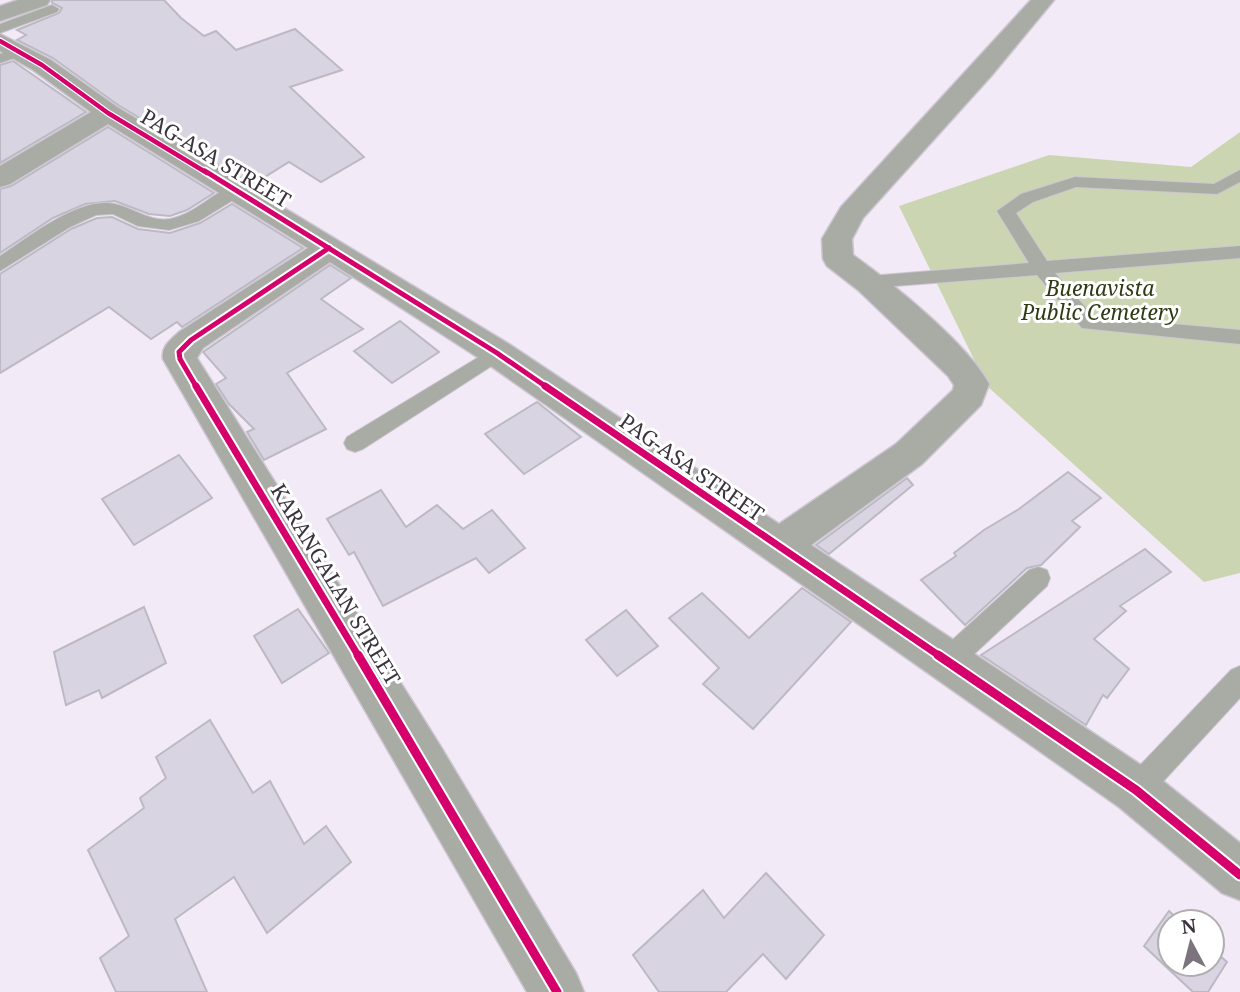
<svg xmlns="http://www.w3.org/2000/svg" width="1240" height="992" font-family="'Noto Serif',serif">
  <style>
    .green { fill: #ccd5b2 }
    .building { fill: #d8d4e1; stroke: #bdb9c4; stroke-width: 2 }
    .lines { fill: none; stroke-linecap: round; stroke-linejoin: round }
    .service-casing { stroke: #cdc6d1; stroke-width: 2 }
    .minor-casing { stroke: #cdc6d1; stroke-width: 3 }
    .service { fill: #a9aba5; fill-rule: evenodd }
    .minor { fill: #a9aba5; fill-rule: evenodd }
    .cycleway-far3-casing { stroke: #fff; stroke-width: 7 }
    .cycleway-far2-casing { stroke: #fff; stroke-width: 9 }
    .cycleway-far1-casing { stroke: #fff; stroke-width: 11 }
    .cycleway-casing { stroke: #fff; stroke-width: 13 }
    .cycleway-far3 { stroke: #d6006c; stroke-width: 4.5 }
    .cycleway-far2 { stroke: #d6006c; stroke-width: 5 }
    .cycleway-far1 { stroke: #d6006c; stroke-width: 7 }
    .cycleway { stroke: #d6006c; stroke-width: 9 }
    .labels { text-anchor: middle; dominant-baseline: central; stroke-width: 6; stroke-linejoin: round; paint-order: stroke }
    .street-label { font-size: 21px; fill: #3b343e; stroke: #fff }
    .park-label { font-size: 21px; font-style: italic; fill: #303a14; stroke: #fff }
  </style>
  <rect width="100%" height="100%" fill="#f3eaf7"/>
  <path class="green" d="M 1240,132 L 1240,573 L 1204,582 L 987,386 L 899,206 L 1049,155 L 1191,167 Z"/>
  <g class="building">
    <path d="M 52,0 L 164,0 L 181,18 L 204,36 L 216,31 L 236,50 L 295,29 L 342,70 L 290,87 L 364,157 L 321,182 L 289,162 L 252,185 L 118,105 L 53,58 L 17,40 L 26,35 L 17,30 L 59,13 L 62,8 L 52,3 Z"/>
    <path d="M 13,61 L 86,112 L 0,163 L 0,65 Z"/>
    <path d="M 108,127 L 214,193 L 187,210 L 170,216 L 149,214 L 115,201 L 85,204 L 53,218 L 0,253 L 0,189 L 11,186 Z"/>
    <path d="M 232,204 L 303,248 L 182,327 L 177,322 L 151,339 L 109,307 L 0,373 L 0,274 L 71,229 L 97,218 L 112,217 L 138,229 L 170,233 L 200,223 Z"/>
    <path d="M 330,265 L 351,278 L 321,299 L 363,329 L 287,373 L 326,429 L 264,460 L 247,432 L 254,429 L 229,404 L 216,384 L 226,378 L 203,352 Z"/>
    <path d="M 400,321 L 439,352 L 392,383 L 354,351 Z"/>
    <path d="M 537,402 L 581,437 L 524,474 L 485,434 Z"/>
    <path d="M 179,455 L 212,498 L 134,545 L 102,499 Z"/>
    <path d="M 1068,472 L 1101,498 L 1072,521 L 1080,527 L 1041,565 L 1027,568 L 965,625 L 921,580 L 956,556 L 954,553 L 984,530 L 1019,509 Z"/>
    <path d="M 907,478 L 913,485 L 829,554 L 816,545 Z"/>
    <path d="M 381,490 L 406,527 L 437,505 L 463,529 L 492,510 L 525,548 L 489,573 L 476,558 L 383,606 L 354,552 L 349,555 L 327,519 Z"/>
    <path d="M 1145,549 L 1171,572 L 1120,606 L 1126,611 L 1094,639 L 1129,669 L 1107,698 L 1103,695 L 1086,725 L 981,655 Z"/>
    <path d="M 802,588 L 851,622 L 753,729 L 703,684 L 719,668 L 669,618 L 702,593 L 749,638 Z"/>
    <path d="M 144,607 L 166,663 L 102,698 L 99,690 L 66,705 L 54,652 Z"/>
    <path d="M 298,609 L 329,653 L 282,683 L 254,636 Z"/>
    <path d="M 626,610 L 658,646 L 617,676 L 586,640 Z"/>
    <path d="M 210,720 L 253,793 L 270,781 L 304,844 L 326,826 L 351,862 L 267,933 L 234,877 L 175,919 L 207,992 L 116,992 L 100,958 L 129,936 L 88,850 L 144,808 L 140,798 L 166,778 L 156,757 Z"/>
    <path d="M 766,873 L 824,935 L 786,979 L 763,954 L 726,992 L 659,992 L 633,955 L 703,890 L 724,918 Z"/>
    <path d="M 1169,911 L 1181,922 L 1170,922 L 1170,964 L 1212,964 L 1212,949 L 1227,962 L 1208,992 L 1193,992 L 1144,946 Z"/>
  </g>
  <g class="lines">
    <g class="service-casing">
      <g id="service">
        <path d="M 52,5 L 59,9 L 57,12 L 0,33 L 0,24 Z"/>
        <path d="M 18,48 L 23,49 L 23,55 L 0,63 L 0,54 Z"/>
        <path d="M 1240,170 L 1240,182 L 1217,194 L 1076,187 L 1033,202 L 1016,213 L 1047,261 L 1240,246 L 1240,258 L 1055,273 L 1094,317 L 1240,330 L 1240,344 L 1082,328 L 1037,275 L 869,288 L 862,286 L 860,282 L 862,278 L 869,276 L 1029,263 L 997,211 L 1021,194 L 1075,177 L 1214,184 Z"/>
        <path d="M 237,185 L 243,186 L 245,190 L 243,194 L 199,221 L 169,230 L 138,226 L 113,214 L 96,215 L 70,227 L 0,271 L 0,256 C 28,238 79,196 115,204 C 134,208 149,222 170,219 C 196,214 213,191 237,185 Z"/>
        <path d="M 497,346 L 504,348 L 507,353 L 504,358 L 363,449 L 355,452 L 347,449 L 344,443 L 347,437 Z"/>
        <path d="M 1038,567 L 1047,570 L 1050,578 L 1047,586 L 956,671 L 947,674 L 938,671 L 934,662 L 938,653 L 1029,570 Z"/>
        <path d="M 1240,666 L 1240,698 L 1146,800 L 1136,804 L 1126,800 L 1122,790 L 1126,780 L 1231,670 Z"/>
      </g>
    </g>
    <g class="minor-casing">
      <g id="minor">
        <path d="M 18,0 L 50,0 L 47,5 L 0,21 L 0,6 Z"/>
        <path d="M 1031,0 L 1054,0 L 992,75 L 863,218 L 852,239 L 853,255 C 892,283 967,343 989,384 L 981,405 L 922,464 L 811,545 L 1153,773 L 1240,843 L 1240,900 L 1222,893 L 1119,807 L 485,362 L 330,262 L 203,348 L 197,358 L 441,747 L 576,973 L 584,992 L 527,992 L 163,359 C 161,346 171,340 179,332 L 308,248 L 108,124 L 10,184 L 0,187 L 0,166 L 91,112 L 33,70 L 0,51 L 0,34 L 51,60 L 117,107 L 509,344 L 779,524 L 896,444 L 953,390 L 954,385 L 948,376 L 858,290 L 827,266 L 823,259 L 822,239 L 841,207 Z"/>
      </g>
    </g>
    <use href="#service" class="service"/>
    <use href="#minor" class="minor"/>
    <g class="cycleway-far3-casing">
      <path id="cycleway-far3" d="M 0,41 L 42,65 L 108,113 L 207,173"/>
    </g>
    <g class="cycleway-far2-casing">
      <g id="cycleway-far2">
        <path d="M 205,171 L 497,353 L 548,388"/>
        <path d="M 197,388 L 180,359 L 179,352 L 191,340 L 329,248"/>
      </g>
    </g>
    <g class="cycleway-far1-casing">
      <g id="cycleway-far1">
        <path d="M 196,386 L 359,657"/>
        <path d="M 545,386 L 941,657"/>
      </g>
    </g>
    <g class="cycleway-casing">
      <g id="cycleway">
        <path d="M 358,655 L 557,992"/>
        <path d="M 938,655 L 1136,790 L 1240,875"/>
      </g>
    </g>
    <use href="#cycleway-far3" class="cycleway-far3"/>
    <use href="#cycleway-far2" class="cycleway-far2"/>
    <use href="#cycleway-far1" class="cycleway-far1"/>
    <use href="#cycleway" class="cycleway"/>
  </g>
  <g class="labels">
    <g class="street-label">
      <text transform="translate(216 158) rotate(31)">PAG-ASA STREET</text>
      <text transform="translate(692 467) rotate(35)">PAG-ASA STREET</text>
      <text transform="translate(336 584) rotate(59)">KARANGALAN STREET</text>
    </g>
    <g class="park-label">
      <text x="1100" y="288">Buenavista<tspan x="1100" dy="24">Public Cemetery</tspan></text>
    </g>
  </g>
  <g transform="translate(1191 943) rotate(353)"><circle r="33" fill="#ffffff" stroke="#b1aeb2" stroke-width="2"/>
  <path d="M0-5L12 26L0 18L-12 26Z" fill="#7b747f"/>
  <text y="-10" font-size="19" font-weight="bold" text-anchor="middle" fill="#3b343e">N</text>
  </g>
</svg>
